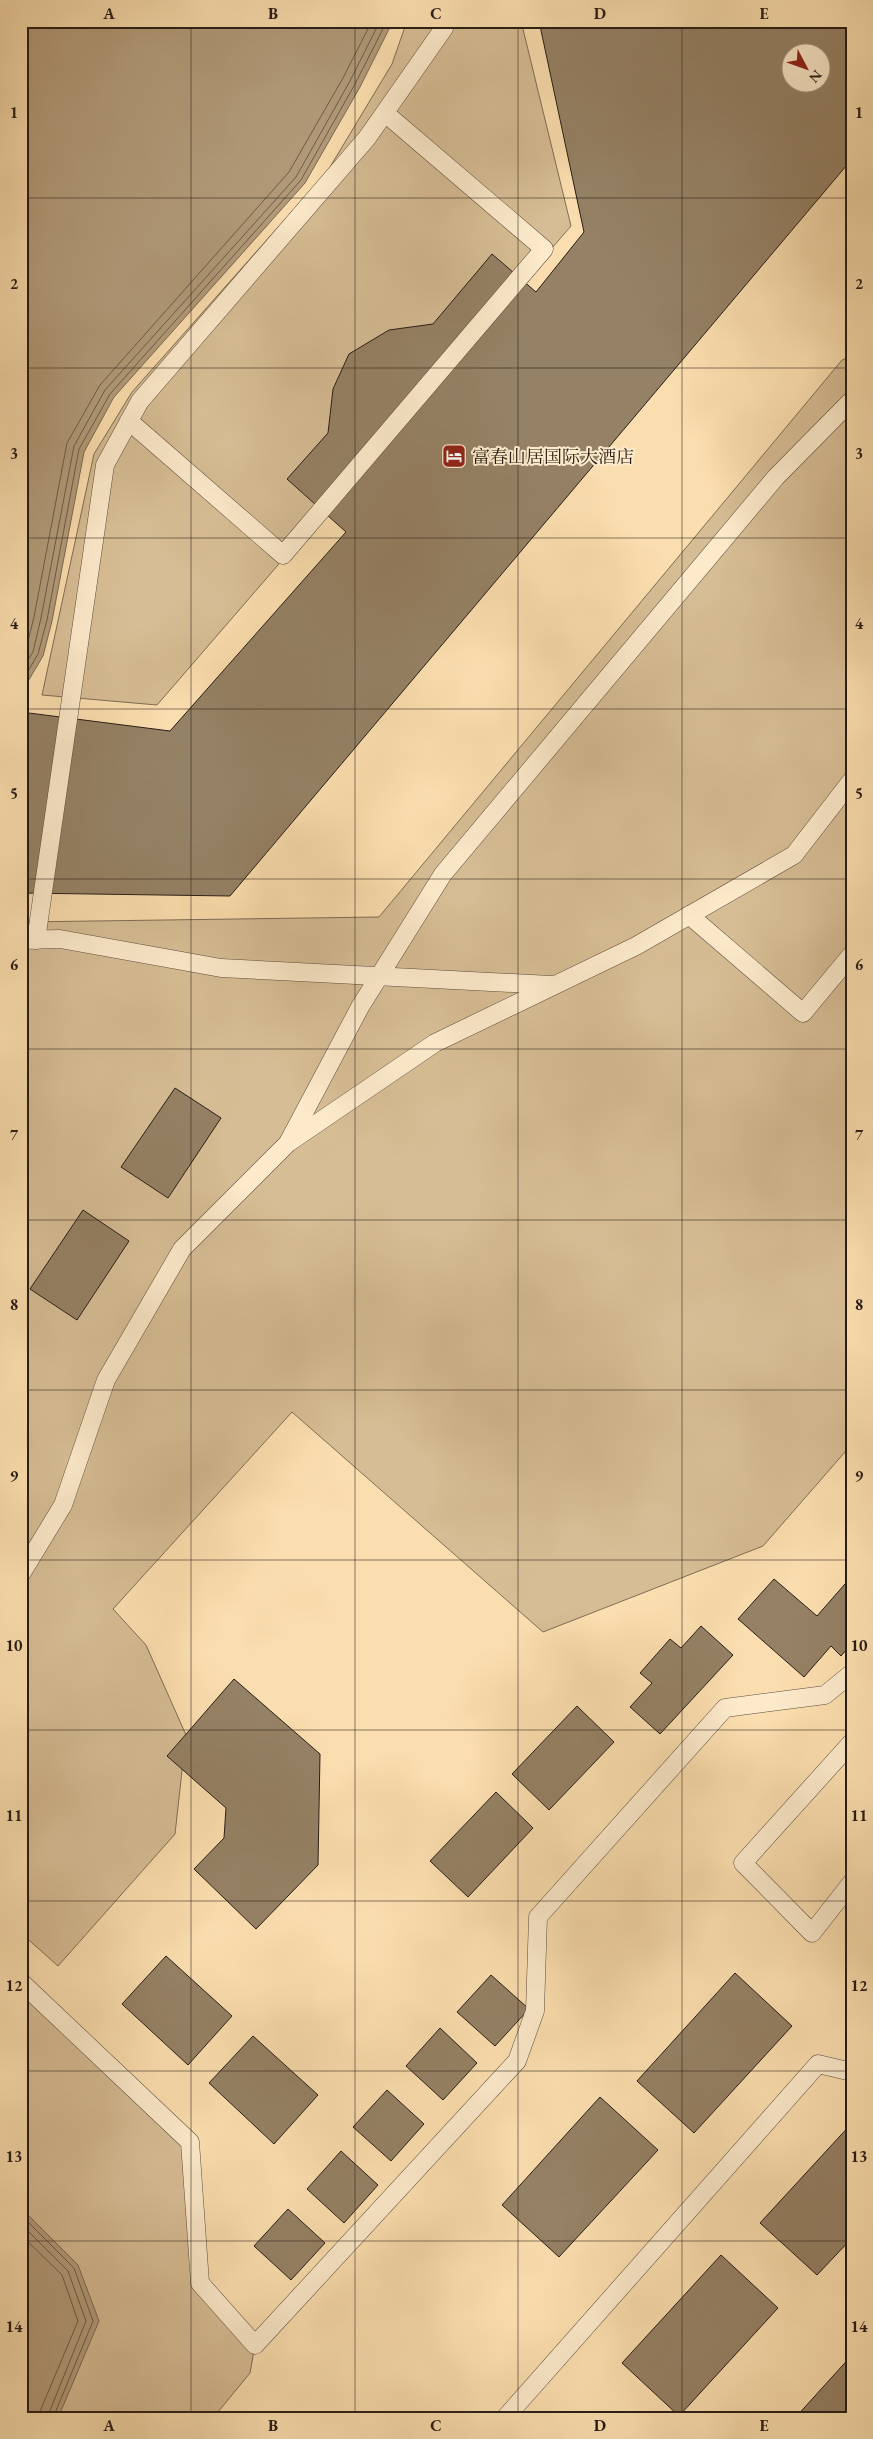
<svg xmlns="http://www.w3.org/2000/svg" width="873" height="2439" font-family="'EB Garamond','Noto Serif SC',serif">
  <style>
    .green { fill: #d7bd95; stroke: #7f6d55 }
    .water { fill: #b39c7b; stroke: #7b6952 }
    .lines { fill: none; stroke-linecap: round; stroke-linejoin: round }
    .shore { stroke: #6d5c48; stroke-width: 1 }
    .building { fill: #958165; stroke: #271d15; fill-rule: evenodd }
    .service-casing { stroke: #5c4d3c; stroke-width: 19 }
    .service { stroke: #fceacb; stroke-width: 18 }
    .grid { fill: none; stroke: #271d15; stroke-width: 1; stroke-opacity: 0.55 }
    .labels { text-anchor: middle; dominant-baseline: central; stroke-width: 4; stroke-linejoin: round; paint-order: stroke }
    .poi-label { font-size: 18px; fill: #271d15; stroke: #fceacb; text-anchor: start }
    .neatline { fill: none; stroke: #271d15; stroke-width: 2 }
    .grid-label { font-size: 16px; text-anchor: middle; font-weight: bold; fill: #271d15 }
  </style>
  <rect width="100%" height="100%" fill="#fbdeaf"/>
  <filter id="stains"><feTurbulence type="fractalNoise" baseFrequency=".004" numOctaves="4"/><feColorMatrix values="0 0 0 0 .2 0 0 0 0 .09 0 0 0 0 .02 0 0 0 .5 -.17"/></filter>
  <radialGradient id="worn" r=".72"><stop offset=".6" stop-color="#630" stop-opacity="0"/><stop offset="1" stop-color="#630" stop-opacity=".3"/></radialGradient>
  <g class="green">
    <path d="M 407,21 L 521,21 L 571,226 L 157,705 L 42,695 L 94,454 L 132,392 L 327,172 L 392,64 Z"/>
    <path d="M 852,356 L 852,1444 L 763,1546 L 543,1632 L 292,1412 L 113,1609 L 146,1645 L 186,1735 L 175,1834 L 58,1966 L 21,1933 L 21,922 L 379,917 L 842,360 Z"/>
    <path d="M 21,1982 L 190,2142 L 200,2283 L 255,2345 L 250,2373 L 213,2418 L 21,2418 Z"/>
  </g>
  <g class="water">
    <path d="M 21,21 L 393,21 L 360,87 L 305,183 L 114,397 L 84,452 L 52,621 L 43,656 L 21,693 Z"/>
    <path d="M 21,2208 L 78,2265 L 99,2321 L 58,2418 L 21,2418 Z"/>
  </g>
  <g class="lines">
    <g class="shore">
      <path d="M 21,656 L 26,649 L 34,617 L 67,443 L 100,385 L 289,172 L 343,78 L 372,21"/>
      <path d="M 21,671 L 33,652 L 41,618 L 74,446 L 105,390 L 296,177 L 350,81 L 380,21"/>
      <path d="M 21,683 L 38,654 L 47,620 L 79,449 L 110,394 L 301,180 L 355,84 L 387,21"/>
      <path d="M 21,2215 L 74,2268 L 93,2321 L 53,2418"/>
      <path d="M 21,2224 L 68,2271 L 86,2321 L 47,2418"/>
      <path d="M 21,2235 L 62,2275 L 78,2321 L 41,2409 L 40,2418"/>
    </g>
  </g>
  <g class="building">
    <path d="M 539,21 L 852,21 L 852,159 L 230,896 L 21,893 L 21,712 L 170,731 L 346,532 L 287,479 L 328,433 L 333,389 L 349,354 L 389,330 L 433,324 L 492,254 L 536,292 L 584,232 ZM 790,52 L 820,52 L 820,82 L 790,82 Z"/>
    <path d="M 175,1088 L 221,1118 L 168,1198 L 121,1167 Z"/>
    <path d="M 83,1210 L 129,1241 L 77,1320 L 30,1289 Z"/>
    <path d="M 852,1576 L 852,1643 L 841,1656 L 831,1646 L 804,1677 L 738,1619 L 774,1579 L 817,1616 Z"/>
    <path d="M 701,1626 L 733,1655 L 660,1734 L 630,1707 L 652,1683 L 640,1673 L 670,1639 L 681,1648 Z"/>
    <path d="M 234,1679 L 320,1754 L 318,1865 L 256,1929 L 194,1869 L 224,1838 L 226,1808 L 167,1756 Z"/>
    <path d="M 577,1706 L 614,1742 L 549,1810 L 512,1774 Z"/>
    <path d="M 496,1792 L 533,1828 L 468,1897 L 430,1861 Z"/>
    <path d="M 166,1956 L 232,2016 L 188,2065 L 122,2004 Z"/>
    <path d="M 735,1973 L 792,2026 L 694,2133 L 637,2081 Z"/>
    <path d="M 491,1975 L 529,2009 L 495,2046 L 457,2012 Z"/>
    <path d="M 440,2028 L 477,2063 L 443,2100 L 406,2066 Z"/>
    <path d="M 253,2036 L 318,2095 L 274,2144 L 209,2083 Z"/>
    <path d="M 387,2090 L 424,2124 L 391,2161 L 353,2127 Z"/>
    <path d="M 600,2097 L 658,2150 L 559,2257 L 502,2205 Z"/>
    <path d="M 852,2123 L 852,2238 L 817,2275 L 760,2223 Z"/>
    <path d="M 341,2151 L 378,2185 L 344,2223 L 307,2189 Z"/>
    <path d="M 288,2209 L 325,2243 L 291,2280 L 254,2246 Z"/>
    <path d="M 721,2255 L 778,2308 L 679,2416 L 622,2363 Z"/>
    <path d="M 852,2355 L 852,2418 L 795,2418 Z"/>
  </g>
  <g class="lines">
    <g class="service-casing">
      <g id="service">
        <path d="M 129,421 L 283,555 L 544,249 L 385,113"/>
        <path d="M 689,915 L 803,1013 L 852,954"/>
        <path d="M 21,940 L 60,939 L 221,968 L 551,985"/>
        <path d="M 36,940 L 105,465 L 140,401 L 367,138 L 444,28 L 446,21"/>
        <path d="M 289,1141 L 360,1007 L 443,874 L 776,477 L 852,400"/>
        <path d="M 21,1574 L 63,1505 L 106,1380 L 182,1249 L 288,1143 L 435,1043 L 636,946 L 794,855 L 852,780"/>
        <path d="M 852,1742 L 743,1863 L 812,1933 L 852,1882"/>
        <path d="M 21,1982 L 190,2142 L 200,2283 L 255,2345 L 517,2061 L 535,2011 L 538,1917 L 725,1708 L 825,1695 L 852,1673"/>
        <path d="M 505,2418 L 818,2064 L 852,2072"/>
      </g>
    </g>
    <use href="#service" class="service"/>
  </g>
  <path class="grid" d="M 191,21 L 191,2418M 355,21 L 355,2418M 518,21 L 518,2418M 682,21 L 682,2418M 21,198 L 852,198M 21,368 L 852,368M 21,538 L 852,538M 21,709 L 852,709M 21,879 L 852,879M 21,1049 L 852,1049M 21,1220 L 852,1220M 21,1390 L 852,1390M 21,1560 L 852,1560M 21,1730 L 852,1730M 21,1901 L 852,1901M 21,2071 L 852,2071M 21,2241 L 852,2241"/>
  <defs>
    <g id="hotel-square" transform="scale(1.25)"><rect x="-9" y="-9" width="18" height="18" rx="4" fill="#8f2418" stroke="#fceacb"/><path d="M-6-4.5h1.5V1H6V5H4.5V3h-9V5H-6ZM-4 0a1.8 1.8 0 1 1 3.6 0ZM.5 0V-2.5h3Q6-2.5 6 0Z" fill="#fff"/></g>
  </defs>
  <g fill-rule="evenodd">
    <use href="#hotel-square" x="454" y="456"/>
  </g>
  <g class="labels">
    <g class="poi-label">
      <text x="472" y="456">富春山居国际大酒店</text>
    </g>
  </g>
  <rect width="873" height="2439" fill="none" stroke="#fbdeaf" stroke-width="55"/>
  <g transform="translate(806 68) rotate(131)"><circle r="24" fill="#fceacb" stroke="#a79882"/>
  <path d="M0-4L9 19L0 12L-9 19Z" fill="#8f2418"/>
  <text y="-8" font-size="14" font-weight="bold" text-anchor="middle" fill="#271d15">N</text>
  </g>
  <rect x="28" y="28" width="818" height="2384" class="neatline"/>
  <g class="grid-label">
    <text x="109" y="19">A</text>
    <text x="273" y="19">B</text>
    <text x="436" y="19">C</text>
    <text x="600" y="19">D</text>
    <text x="764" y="19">E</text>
    <text x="14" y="118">1</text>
    <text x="859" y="118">1</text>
    <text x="14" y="289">2</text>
    <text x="859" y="289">2</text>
    <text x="14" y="459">3</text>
    <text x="859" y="459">3</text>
    <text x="14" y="629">4</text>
    <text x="859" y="629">4</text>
    <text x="14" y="799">5</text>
    <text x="859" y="799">5</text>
    <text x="14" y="970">6</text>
    <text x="859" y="970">6</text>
    <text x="14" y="1140">7</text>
    <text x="859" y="1140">7</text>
    <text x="14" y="1310">8</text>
    <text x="859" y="1310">8</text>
    <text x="14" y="1481">9</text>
    <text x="859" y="1481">9</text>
    <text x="14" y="1651">10</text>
    <text x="859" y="1651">10</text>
    <text x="14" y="1821">11</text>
    <text x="859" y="1821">11</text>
    <text x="14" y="1991">12</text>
    <text x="859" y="1991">12</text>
    <text x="14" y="2162">13</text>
    <text x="859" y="2162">13</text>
    <text x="14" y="2332">14</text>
    <text x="859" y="2332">14</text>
    <text x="109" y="2431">A</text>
    <text x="273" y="2431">B</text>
    <text x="436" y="2431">C</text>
    <text x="600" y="2431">D</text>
    <text x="764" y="2431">E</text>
  </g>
  <rect width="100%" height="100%" filter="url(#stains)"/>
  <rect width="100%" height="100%" fill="url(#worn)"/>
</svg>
